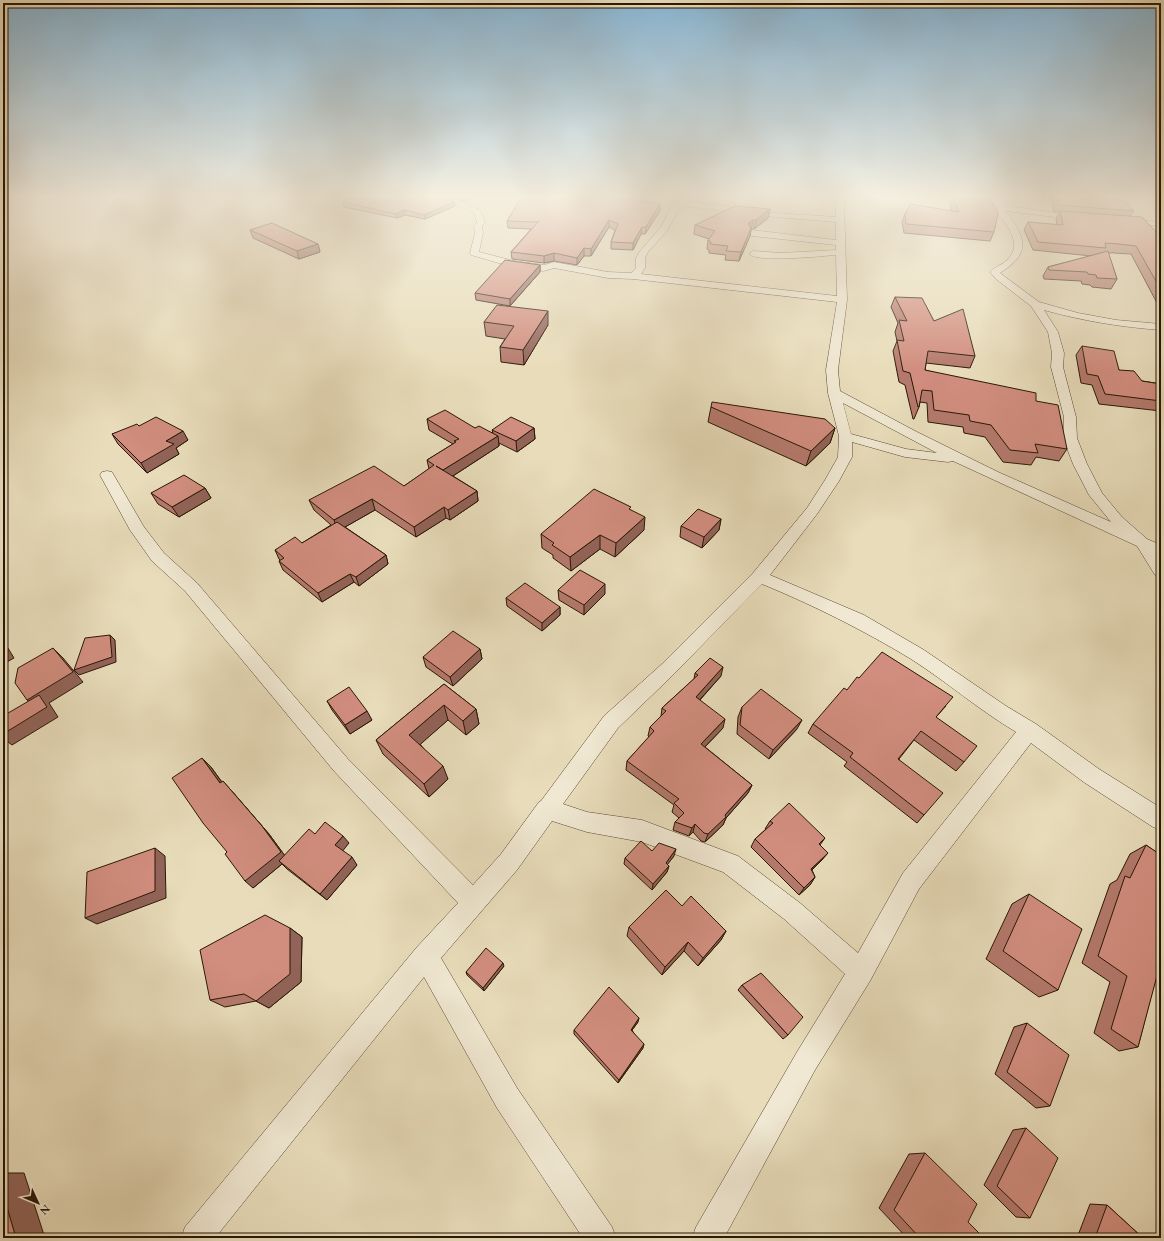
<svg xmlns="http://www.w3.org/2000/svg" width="1164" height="1241" font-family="'EB Garamond',serif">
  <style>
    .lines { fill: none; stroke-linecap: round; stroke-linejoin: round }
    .street-casing { stroke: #594833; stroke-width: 1 }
    .street { fill: #f0e8d2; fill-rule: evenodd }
    .wall { fill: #b4796c; stroke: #291706 }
    .shaded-wall { fill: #926358; stroke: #291706 }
    .building { fill: #d18d7e; stroke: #291706 }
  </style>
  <rect width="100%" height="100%" fill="#e8dcba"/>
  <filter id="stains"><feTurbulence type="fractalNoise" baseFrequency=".005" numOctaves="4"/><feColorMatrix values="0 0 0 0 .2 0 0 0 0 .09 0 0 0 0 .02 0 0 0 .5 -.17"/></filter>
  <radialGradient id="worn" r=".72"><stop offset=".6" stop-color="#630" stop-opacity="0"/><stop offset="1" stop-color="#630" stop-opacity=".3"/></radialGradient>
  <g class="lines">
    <g class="street-casing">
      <g id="street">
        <path d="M 439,197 L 450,197 L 480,210 L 485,222 L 482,226 L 483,233 L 479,252 L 514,261 L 544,265 L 554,262 L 608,272 L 631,273 L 636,268 L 636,258 L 640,251 L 661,227 L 671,207 L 678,204 L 679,197 L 687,197 L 686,201 L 775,213 L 836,217 L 836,204 L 840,197 L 848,197 L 844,204 L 847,300 L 838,370 L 840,391 L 917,432 L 998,472 L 1111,522 L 1089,495 L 1073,464 L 1063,438 L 1064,417 L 1051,367 L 1052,353 L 1048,332 L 1031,306 L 996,279 L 990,272 C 995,266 1003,265 1008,259 C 1023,244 1007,225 997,213 L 999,208 L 988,197 L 998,197 L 1006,206 L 1080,216 L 1084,218 L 1080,220 L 1005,211 C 1006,213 1009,215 1011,218 C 1029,244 1026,256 1000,273 L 1039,302 L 1078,313 L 1116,320 L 1161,324 L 1161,330 C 1121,327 1083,321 1044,310 L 1058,332 L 1064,353 L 1063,367 L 1076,417 L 1077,438 L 1087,464 L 1102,493 L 1122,517 L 1147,539 L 1161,545 L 1161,556 L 1159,556 L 1161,559 L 1161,577 L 1155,575 L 1137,546 L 953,461 L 948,462 L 905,457 L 852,442 L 852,457 L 839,481 L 817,514 L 770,575 L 864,615 L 924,650 L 1006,706 L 1036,724 L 1099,769 L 1161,808 L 1161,830 L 1153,827 L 1085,783 L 1031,743 L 919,889 L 870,981 L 815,1070 L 724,1238 L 692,1238 L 696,1227 L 797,1052 L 845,974 L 784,919 L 723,872 L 642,842 L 587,832 L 552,821 L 517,870 L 441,958 L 517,1088 L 612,1227 L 616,1238 L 583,1238 L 497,1108 L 424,977 L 215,1238 L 181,1238 L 185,1227 L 417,947 L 458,903 L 334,771 L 185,591 L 152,561 L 130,530 L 100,475 L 102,472 L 107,471 L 112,472 L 144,527 L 164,553 L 197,583 L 348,759 L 473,885 L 501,854 L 539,802 L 541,801 L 604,716 L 662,664 L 753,573 L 807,508 L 825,480 L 838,457 L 839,436 L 828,393 L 826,370 L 837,302 L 633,279 L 608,278 L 554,268 L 544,271 L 513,267 L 471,255 L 470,253 L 475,233 L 474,226 L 477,222 L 474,213 ZM 685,206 L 775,217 L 836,222 L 836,240 L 752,230 L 748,233 L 752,236 L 836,245 L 836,250 L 781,253 L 753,251 L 749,254 C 758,263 821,256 836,255 L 837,296 L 641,274 L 645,268 L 645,258 L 648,252 L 667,231 L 678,210 ZM 843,403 L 937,453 L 906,449 L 851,434 ZM 762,584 C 813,605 863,630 911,659 C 947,682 979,710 1016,732 L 903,873 L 858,953 L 800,903 L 738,856 L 642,820 L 587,812 L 563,804 L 618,728 L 674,674 Z"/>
        <path d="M 1149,197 L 1157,197 L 1161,202 L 1161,209 L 1158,209 Z"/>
        <path d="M 1121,219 L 1161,222 L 1161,226 L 1124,223 L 1121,223 L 1120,221 Z"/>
      </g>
    </g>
    <use href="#street" class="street"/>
  </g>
  <g class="wall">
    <path d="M 455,197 L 473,197 L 464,201 Z"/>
    <path d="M 522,197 L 644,197 L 642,202 L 660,211 L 645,234 L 641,234 L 633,250 L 611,249 L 611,242 L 615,230 L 609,227 L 591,256 L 584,256 L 577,265 L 554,261 L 544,263 L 512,259 L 511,252 L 531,229 L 508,228 L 507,221 Z"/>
    <path d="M 953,197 L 994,232 L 990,241 L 904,233 L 902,222 L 905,214 L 952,211 L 950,206 Z"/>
    <path d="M 1051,197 L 1120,197 L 1134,211 L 1130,216 L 1161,237 L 1161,302 L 1157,303 L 1131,254 L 1113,253 L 1113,252 L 1112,253 L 1108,253 L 1117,279 L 1111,289 L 1092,287 L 1090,285 L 1082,284 L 1081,281 L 1044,279 L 1043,276 L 1048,267 L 1091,256 L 1033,250 L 1024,230 L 1028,222 L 1057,225 L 1056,219 L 1059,212 L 1054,212 Z"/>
    <path d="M 343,202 L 455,206 L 425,219 L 405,215 L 397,218 L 344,207 Z"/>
    <path d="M 770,209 L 768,218 L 754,229 L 751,229 L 750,236 L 739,261 L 725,260 L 726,255 L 709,253 L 709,250 L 707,249 L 708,240 L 709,239 L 694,234 L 695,225 Z"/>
    <path d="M 250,230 L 318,244 L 320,252 L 299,259 L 253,238 Z"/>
    <path d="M 540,265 L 540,272 L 510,306 L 476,300 L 475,293 Z"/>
    <path d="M 895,297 L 934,321 L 975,356 L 970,368 L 926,363 L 925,370 L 1036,401 L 1067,449 L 1059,461 L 1036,457 L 1031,465 L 1003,462 L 985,437 L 964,433 L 963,427 L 928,422 L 927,403 L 920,402 L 919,407 L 914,419 L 913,419 L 905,385 L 899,382 L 893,351 L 897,341 L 895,332 L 898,323 L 891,307 Z"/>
    <path d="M 484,322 L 548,325 L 524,365 L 501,362 L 500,347 L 505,339 L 486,336 Z"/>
    <path d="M 1082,346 L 1119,370 L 1142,381 L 1161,384 L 1161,411 L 1099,404 L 1092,385 L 1081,383 L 1076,355 Z"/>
    <path d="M 711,407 L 835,428 L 830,443 L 806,466 L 708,422 Z"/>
    <path d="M 427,419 L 475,428 L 493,433 L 492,430 L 534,428 L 535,439 L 517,452 L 499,443 L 499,446 L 453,476 L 477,491 L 478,501 L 450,520 L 446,518 L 416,537 L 375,510 L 345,527 L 386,555 L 388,564 L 359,586 L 354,582 L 322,602 L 283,570 L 279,561 L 280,560 L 279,559 L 275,550 L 302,543 L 331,525 L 314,510 L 309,500 L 404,486 L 429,469 L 427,460 L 453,444 L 429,430 Z"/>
    <path d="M 139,426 L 188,440 L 176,448 L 179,454 L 147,473 L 118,444 L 112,434 Z"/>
    <path d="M 205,488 L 211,498 L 179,517 L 158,504 L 151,493 Z"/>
    <path d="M 631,510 L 644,530 L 615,557 L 600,549 L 571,571 L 553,558 L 553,555 L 542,548 L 541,534 Z"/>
    <path d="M 721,519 L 719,530 L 702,548 L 680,537 L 681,526 Z"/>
    <path d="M 558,590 L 605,594 L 584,615 L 559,600 Z"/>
    <path d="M 506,598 L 560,607 L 560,615 L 542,631 L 507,606 Z"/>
    <path d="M 480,649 L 482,659 L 453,686 L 426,667 L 423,657 Z"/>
    <path d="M 695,673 L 721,676 L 700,700 L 723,728 L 705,747 L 752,785 L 748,793 L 726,818 L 723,825 L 705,842 L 701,841 L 693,832 L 689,836 L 673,830 L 675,822 L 679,818 L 672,812 L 674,805 L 626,770 L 627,761 L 649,737 L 648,736 L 650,727 L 661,716 L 662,708 L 694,679 Z"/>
    <path d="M 444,684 L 476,709 L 479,724 L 466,735 L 448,720 L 420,744 L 448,779 L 429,797 L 383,754 L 376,740 Z"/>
    <path d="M 847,690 L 946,706 L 936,717 L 964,762 L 956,771 L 914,740 L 899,759 L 924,815 L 917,823 L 844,766 L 847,762 L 808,733 L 813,724 Z"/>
    <path d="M 327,701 L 372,720 L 350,734 L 332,710 Z"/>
    <path d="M 742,707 L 797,729 L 769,759 L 737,734 L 738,717 Z"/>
    <path d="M 211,767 L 222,782 L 231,790 L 269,834 L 285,856 L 315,834 L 349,843 L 342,850 L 357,865 L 327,900 L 287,869 L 282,864 L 253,888 L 227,852 Z"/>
    <path d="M 770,821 L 825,838 L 820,845 L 822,860 L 812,870 L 815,877 L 810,885 L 799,895 L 751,847 L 755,839 L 766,829 L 765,829 Z"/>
    <path d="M 1146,845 L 1159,854 L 1161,853 L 1161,979 L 1155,981 L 1138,1047 L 1119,1051 L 1094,1033 L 1110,982 L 1082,963 L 1110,884 L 1117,880 L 1130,854 Z"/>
    <path d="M 652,851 L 674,856 L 667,864 L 669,866 L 667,872 L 652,890 L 624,864 L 625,858 Z"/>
    <path d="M 1029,894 L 1058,990 L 1039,997 L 986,959 L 1012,904 Z"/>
    <path d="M 682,906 L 726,931 L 721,940 L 698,966 L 684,951 L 662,975 L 627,936 L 629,927 Z"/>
    <path d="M 290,928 L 302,937 L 301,982 L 269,1008 L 256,1001 L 225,1007 L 210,1000 Z"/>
    <path d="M 504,966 L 484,991 L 467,975 L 466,972 Z"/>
    <path d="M 742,985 L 788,1035 L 783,1039 L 738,990 Z"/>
    <path d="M 638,1022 L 632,1030 L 643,1048 L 618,1083 L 574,1034 L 574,1030 Z"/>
    <path d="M 1027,1023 L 1050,1106 L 1036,1108 L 995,1074 L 1014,1027 Z"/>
    <path d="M 1026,1128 L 1030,1218 L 1016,1217 L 984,1185 L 1013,1130 Z"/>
    <path d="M 925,1153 L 968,1222 L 984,1238 L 907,1238 L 879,1208 L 909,1154 Z"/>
    <path d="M 1090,1204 L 1107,1205 L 1143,1238 L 1077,1238 Z"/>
  </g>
  <g class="shaded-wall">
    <path d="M 464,197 L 473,197 L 464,201 Z"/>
    <path d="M 641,197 L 644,197 L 638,208 L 639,201 Z"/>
    <path d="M 454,202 L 455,206 L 425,219 L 424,215 Z"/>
    <path d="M 660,204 L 660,211 L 645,234 L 646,227 Z"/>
    <path d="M 770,209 L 768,218 L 754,229 L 756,220 Z"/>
    <path d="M 404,210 L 405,215 L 397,218 L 396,214 Z"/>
    <path d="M 609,220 L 609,227 L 591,256 L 591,249 Z"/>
    <path d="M 753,220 L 750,236 L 739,261 L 741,252 L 747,232 L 749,223 Z"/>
    <path d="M 642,227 L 641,234 L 633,250 L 633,243 Z"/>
    <path d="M 318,244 L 320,252 L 299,259 L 297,251 Z"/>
    <path d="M 584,248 L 584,256 L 577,265 L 577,258 Z"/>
    <path d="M 554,253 L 554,261 L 544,263 L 544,256 Z"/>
    <path d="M 540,265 L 540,272 L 510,306 L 510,299 Z"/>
    <path d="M 1161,297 L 1161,302 L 1157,303 Z"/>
    <path d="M 548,311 L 548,325 L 524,365 L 523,350 Z"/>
    <path d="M 534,428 L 535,439 L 517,452 L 516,441 Z"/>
    <path d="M 835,428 L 830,443 L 806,466 L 811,451 Z"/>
    <path d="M 183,431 L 188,440 L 176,448 L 179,454 L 147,473 L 141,463 L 166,441 Z"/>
    <path d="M 498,436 L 499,446 L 445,481 L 443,470 Z"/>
    <path d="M 205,488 L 211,498 L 179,517 L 172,507 Z"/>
    <path d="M 477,491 L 478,501 L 450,520 L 448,510 Z"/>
    <path d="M 372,499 L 375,510 L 338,531 L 334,520 Z"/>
    <path d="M 444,507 L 446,518 L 416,537 L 414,527 Z"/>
    <path d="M 645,517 L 644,530 L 615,557 L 616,543 Z"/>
    <path d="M 721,519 L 719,530 L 702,548 L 704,537 Z"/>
    <path d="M 600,535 L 600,549 L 571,571 L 570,557 Z"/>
    <path d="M 386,555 L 388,564 L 359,586 L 356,577 Z"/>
    <path d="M 350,574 L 354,582 L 322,602 L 318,593 Z"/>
    <path d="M 605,584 L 605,594 L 584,615 L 584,605 Z"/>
    <path d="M 560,607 L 560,615 L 542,631 L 542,623 Z"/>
    <path d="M 110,635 L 115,640 L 116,662 L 79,675 L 74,670 Z"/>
    <path d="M 3,640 L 14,658 L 3,664 Z"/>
    <path d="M 53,648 L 63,658 L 83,682 L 49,703 L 58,717 L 12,745 L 3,738 L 3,734 L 38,710 L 27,700 Z"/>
    <path d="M 480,649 L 482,659 L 453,686 L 450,677 Z"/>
    <path d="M 723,667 L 721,676 L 694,706 L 696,697 Z"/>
    <path d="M 444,705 L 448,720 L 415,749 L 409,735 Z"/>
    <path d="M 476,709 L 479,724 L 466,735 L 463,721 Z"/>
    <path d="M 367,711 L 372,720 L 350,734 L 345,725 Z"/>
    <path d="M 725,719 L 723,728 L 699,753 L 701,744 Z"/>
    <path d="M 802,720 L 797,729 L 769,759 L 773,750 Z"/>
    <path d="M 202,758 L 211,767 L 228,791 L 220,783 Z"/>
    <path d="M 443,766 L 448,779 L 429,797 L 424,784 Z"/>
    <path d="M 223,781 L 269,834 L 288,860 L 279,861 L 282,864 L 253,888 L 245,881 Z"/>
    <path d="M 752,785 L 748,793 L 726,818 L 723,825 L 705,842 L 708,834 Z"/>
    <path d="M 695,824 L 693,832 L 689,836 L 692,828 Z"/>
    <path d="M 343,836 L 349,843 L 341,853 L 335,845 Z"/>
    <path d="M 155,848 L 165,856 L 166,898 L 97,924 L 85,918 Z"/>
    <path d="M 676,849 L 674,856 L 664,869 L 666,863 Z"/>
    <path d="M 828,853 L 822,860 L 805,876 L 811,869 Z"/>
    <path d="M 352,857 L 357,865 L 327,900 L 320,894 Z"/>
    <path d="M 669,866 L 667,872 L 652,890 L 653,884 Z"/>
    <path d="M 815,877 L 810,885 L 799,895 L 804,888 Z"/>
    <path d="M 290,928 L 302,937 L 301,982 L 269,1008 L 256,1001 Z"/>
    <path d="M 726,931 L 721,940 L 698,966 L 703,958 Z"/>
    <path d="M 688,942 L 684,951 L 662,975 L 665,967 Z"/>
    <path d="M 503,963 L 504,966 L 484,991 L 483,988 Z"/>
    <path d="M 639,1018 L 638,1022 L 630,1033 L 631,1030 Z"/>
    <path d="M 644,1044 L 643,1048 L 618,1083 L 619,1080 Z"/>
    <path d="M 3,1173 L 24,1173 L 45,1238 L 16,1238 L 3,1194 Z"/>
  </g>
  <g class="building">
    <path d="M 355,197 L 445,197 L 454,202 L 424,215 L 404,210 L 396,214 L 343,202 Z"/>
    <path d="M 522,197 L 641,197 L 639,201 L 660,204 L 646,227 L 642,227 L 633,243 L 611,242 L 618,224 L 609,220 L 591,249 L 584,248 L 577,258 L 554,253 L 544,256 L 511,252 L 539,221 L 536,222 L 507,221 Z"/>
    <path d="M 953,197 L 991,200 L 998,213 L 994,232 L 906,224 L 905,214 L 910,204 L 959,212 Z"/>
    <path d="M 1056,197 L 1120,197 L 1134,211 L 1058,205 Z"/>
    <path d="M 735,206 L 770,209 L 756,220 L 753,220 L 749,223 L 749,226 L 751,228 L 741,252 L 726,251 L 728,246 L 710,244 L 711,242 L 708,240 L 715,231 L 695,225 Z"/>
    <path d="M 1060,211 L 1142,217 L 1161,237 L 1161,290 L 1136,246 L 1118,244 L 1117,243 L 1117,244 L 1105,243 L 1106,248 L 1038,242 L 1028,222 L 1063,225 Z"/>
    <path d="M 272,223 L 318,244 L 297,251 L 250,230 Z"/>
    <path d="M 1108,251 L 1117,279 L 1097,278 L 1096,275 L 1088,274 L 1087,272 L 1049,270 L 1048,267 Z"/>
    <path d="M 505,260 L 540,265 L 510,299 L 475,293 Z"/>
    <path d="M 895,297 L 922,298 L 934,321 L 963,309 L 975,356 L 928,351 L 925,370 L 1036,393 L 1036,401 L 1058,405 L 1067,449 L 1035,444 L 1038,453 L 1010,450 L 991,425 L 970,421 L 969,415 L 934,410 L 932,391 L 922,390 L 919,407 L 918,407 L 910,373 L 903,371 L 897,340 L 904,341 L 899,320 L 907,321 Z"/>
    <path d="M 497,305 L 548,311 L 523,350 L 500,347 L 514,326 L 484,322 Z"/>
    <path d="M 1082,346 L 1114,351 L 1119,370 L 1134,371 L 1142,381 L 1161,384 L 1161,401 L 1105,394 L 1098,376 L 1087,374 Z"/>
    <path d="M 712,402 L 825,419 L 835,428 L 811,451 L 711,407 Z"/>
    <path d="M 445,410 L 475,428 L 479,426 L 498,436 L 443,470 L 436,466 L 477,491 L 448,510 L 444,507 L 414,527 L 372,499 L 334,520 L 309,500 L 374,466 L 404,486 L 434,465 L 427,460 L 456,442 L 454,441 L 459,439 L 427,419 Z"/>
    <path d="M 156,417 L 183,431 L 166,441 L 174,444 L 141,463 L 112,434 L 137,424 L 139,426 Z"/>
    <path d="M 511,417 L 534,428 L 516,441 L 492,430 Z"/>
    <path d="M 184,475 L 205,488 L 172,507 L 151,493 Z"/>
    <path d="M 594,489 L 631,507 L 629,509 L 645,517 L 616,543 L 600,535 L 570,557 L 552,545 L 554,543 L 541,534 Z"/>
    <path d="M 698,509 L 721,519 L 704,537 L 681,526 Z"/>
    <path d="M 337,522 L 386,555 L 356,577 L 350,574 L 318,593 L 279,561 L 284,558 L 275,550 L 295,537 L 302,543 Z"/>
    <path d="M 580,570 L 605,584 L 584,605 L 558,590 Z"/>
    <path d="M 525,583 L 560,607 L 542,623 L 506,598 Z"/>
    <path d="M 453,631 L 480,649 L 450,677 L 423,657 Z"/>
    <path d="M 110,635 L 112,657 L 74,670 L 85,638 Z"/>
    <path d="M 53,648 L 73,672 L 27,700 L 15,683 L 18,668 Z"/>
    <path d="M 882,652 L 953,697 L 936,717 L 977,746 L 964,762 L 921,731 L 898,759 L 943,793 L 924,815 L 850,757 L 853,753 L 813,724 L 844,688 L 847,690 L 857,677 L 859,678 Z"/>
    <path d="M 710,658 L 723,667 L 696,697 L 725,719 L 701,744 L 752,785 L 725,815 L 726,817 L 708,834 L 704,833 L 695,824 L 692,828 L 675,822 L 684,813 L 674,803 L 679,799 L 627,761 L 654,731 L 650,727 L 666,711 L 662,708 L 698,675 L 695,673 Z"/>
    <path d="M 444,684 L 476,709 L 463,721 L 444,705 L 409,735 L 443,766 L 424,784 L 376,740 Z"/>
    <path d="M 349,687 L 367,711 L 345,725 L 327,701 Z"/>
    <path d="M 761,689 L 802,720 L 773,750 L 740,725 L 742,707 Z"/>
    <path d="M 39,695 L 47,707 L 3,734 L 3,716 Z"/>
    <path d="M 202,758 L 220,783 L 223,781 L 262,826 L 281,852 L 245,881 L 225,854 L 227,852 L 203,823 L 172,778 Z"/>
    <path d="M 789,803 L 825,838 L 819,844 L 828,853 L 811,869 L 815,877 L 804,888 L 755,839 L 773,823 L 770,821 Z"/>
    <path d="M 325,822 L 343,836 L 335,845 L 352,857 L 320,894 L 279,861 L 309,829 L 315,834 Z"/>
    <path d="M 641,841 L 652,851 L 659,843 L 676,849 L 666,863 L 669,866 L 653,884 L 625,858 Z"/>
    <path d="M 1146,845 L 1161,855 L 1161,974 L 1158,972 L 1138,1047 L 1111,1029 L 1127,976 L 1098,956 L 1125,876 L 1130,878 Z"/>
    <path d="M 155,848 L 155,891 L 85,918 L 87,872 Z"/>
    <path d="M 666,890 L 682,906 L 691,896 L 726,931 L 703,958 L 688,942 L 665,967 L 629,927 Z"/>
    <path d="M 1029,894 L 1082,929 L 1058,990 L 1003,951 Z"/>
    <path d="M 265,915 L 290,928 L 290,974 L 256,1001 L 244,994 L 210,1000 L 200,950 Z"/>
    <path d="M 486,948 L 503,963 L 483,988 L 466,972 Z"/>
    <path d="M 761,973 L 803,1017 L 788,1035 L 742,985 Z"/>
    <path d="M 609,987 L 639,1018 L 631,1030 L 644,1044 L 619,1080 L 574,1030 Z"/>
    <path d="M 1027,1023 L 1069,1055 L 1050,1106 L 1007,1072 Z"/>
    <path d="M 1026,1128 L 1058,1158 L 1030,1218 L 997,1186 Z"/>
    <path d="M 925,1153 L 977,1204 L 968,1222 L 984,1238 L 920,1238 L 894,1210 Z"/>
    <path d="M 3,1194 L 16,1238 L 3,1238 Z"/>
    <path d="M 1107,1205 L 1143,1238 L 1095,1238 Z"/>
  </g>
  <linearGradient id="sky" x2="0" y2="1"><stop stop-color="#88b6d4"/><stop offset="0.53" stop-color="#f5efe0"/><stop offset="1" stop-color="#f5efe0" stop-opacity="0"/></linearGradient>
  <rect width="1164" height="371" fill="url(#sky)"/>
  <rect width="1164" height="1241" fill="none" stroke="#e8dcba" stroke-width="16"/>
  <rect x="4" y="4" width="1156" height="1233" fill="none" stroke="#291706" stroke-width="2"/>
  <rect x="8" y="8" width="1148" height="1225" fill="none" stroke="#291706"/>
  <g transform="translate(38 1203) rotate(134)" stroke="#f0e8d2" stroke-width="3" paint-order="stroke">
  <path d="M0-3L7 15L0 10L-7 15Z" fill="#291706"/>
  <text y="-6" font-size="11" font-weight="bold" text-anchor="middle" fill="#291706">N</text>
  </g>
  <rect width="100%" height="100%" filter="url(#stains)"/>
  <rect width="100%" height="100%" fill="url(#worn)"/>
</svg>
